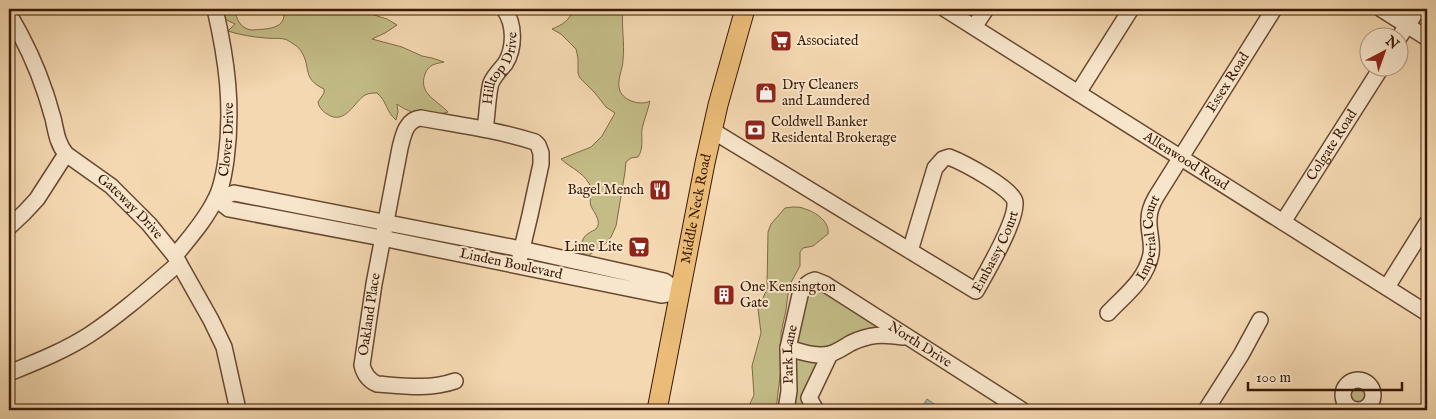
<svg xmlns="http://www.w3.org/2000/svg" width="1436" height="419" font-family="'IM FELL English',serif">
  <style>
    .green { fill: #c3bc87; stroke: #7e6a46 }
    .water { fill: #a2b6b8; stroke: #787770 }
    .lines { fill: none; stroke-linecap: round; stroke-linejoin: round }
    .minor-casing { stroke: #684930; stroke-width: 18 }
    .major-casing { stroke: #391905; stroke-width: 21 }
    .minor { stroke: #f8e6cc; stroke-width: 15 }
    .major { stroke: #eabc78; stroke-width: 19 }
    .labels { text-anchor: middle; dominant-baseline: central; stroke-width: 4; stroke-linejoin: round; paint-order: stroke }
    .poi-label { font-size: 14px; fill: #391905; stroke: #f8e6cc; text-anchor: start }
    .street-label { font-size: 14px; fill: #391905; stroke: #f8e6cc }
  </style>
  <rect width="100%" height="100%" fill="#f4d8b1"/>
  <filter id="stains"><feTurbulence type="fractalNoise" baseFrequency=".004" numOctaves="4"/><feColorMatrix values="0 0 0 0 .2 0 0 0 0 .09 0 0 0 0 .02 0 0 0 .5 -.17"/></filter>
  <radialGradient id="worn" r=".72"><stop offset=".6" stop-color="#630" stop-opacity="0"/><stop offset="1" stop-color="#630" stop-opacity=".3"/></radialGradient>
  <g class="green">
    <path d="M 208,9 L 235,9 C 236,19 240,28 251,30 C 265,29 289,30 283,9 L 355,9 L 387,19 L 397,25 L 385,33 L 372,39 L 402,47 L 422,56 L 432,58 L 444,62 C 435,64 429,64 425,74 C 418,94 437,100 448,112 C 431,117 411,115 397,104 L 398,112 L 396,120 C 386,112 387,101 377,93 C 373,93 369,93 365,95 C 354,102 345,126 327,114 C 322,111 319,107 318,102 L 324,93 L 324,89 C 301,78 312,68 301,51 C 299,47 293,44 289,41 C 283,37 274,39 266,38 C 253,37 240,35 228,31 L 235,24 L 210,12 Z"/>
    <path d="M 572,9 L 623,9 C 621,26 625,43 623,60 C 623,69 616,81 620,91 C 624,101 641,106 650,101 C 648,110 644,120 642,129 C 641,139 644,148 638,157 L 631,158 L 626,162 L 625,172 L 616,226 L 611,237 L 606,243 L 588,256 L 582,253 C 580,245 582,237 589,233 C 590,232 595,230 596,229 C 602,222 595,214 592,208 C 588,202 592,195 591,189 C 588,174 570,168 561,159 L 591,147 L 602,136 L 615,113 L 606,107 L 595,93 L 580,78 L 578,73 L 578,58 L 576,49 L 561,34 L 552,29 C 562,25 571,20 572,9 Z"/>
    <path d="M 793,207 C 797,207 801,207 805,209 C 816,212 830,222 828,234 L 813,246 L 803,248 L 800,252 L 800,266 L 789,286 L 786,310 L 781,333 L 781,368 L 776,410 L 747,410 L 754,395 L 752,366 L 761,333 L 758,309 L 767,289 L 768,232 L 771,224 L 785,208 Z"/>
    <path d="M 812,281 L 907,337 L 885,334 L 830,354 L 809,398 L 816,410 L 786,410 L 788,348 Z"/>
    <circle cx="1358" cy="395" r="15"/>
  </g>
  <path class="water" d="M 927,399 L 940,408 L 938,410 L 920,410 Z"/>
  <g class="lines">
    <g class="minor-casing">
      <g id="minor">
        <path id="s1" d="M 945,9 L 1427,313"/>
        <path d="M 1381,9 L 1427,38"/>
        <path id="s2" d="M 9,14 C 23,38 36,64 45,92 C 48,100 50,109 53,118 C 56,131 57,143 66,154 L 111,186 L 149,224 L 175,256 L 211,320 L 224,347 L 238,410"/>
        <path d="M 974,27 L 986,9"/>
        <path d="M 1398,39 L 1418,9"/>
        <path d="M 1078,93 L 1131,9"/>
        <path id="s3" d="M 485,129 C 487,118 488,92 491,83 C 494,76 500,70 505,64 C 515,48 515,24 504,9"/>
        <path id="s4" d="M 713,131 C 800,184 888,237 976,291 C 986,273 1017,221 1015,202 C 1014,189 962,162 949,157 L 943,159 L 935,168 L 910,251"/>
        <path d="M 234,193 L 521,249 L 664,281 L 680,292 L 661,295 L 382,238 L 229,209 L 216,199 Z"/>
        <path id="s5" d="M 1283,222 L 1381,68"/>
        <path d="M 9,227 L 24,213 L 37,199 L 66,154"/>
        <path id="s6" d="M 175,256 C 189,238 205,221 215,200 C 222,188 224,173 226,160 C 233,106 227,61 215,9"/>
        <path d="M 1387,287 L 1427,223"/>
        <path id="s7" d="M 1108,313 C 1125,295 1146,280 1151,254 C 1153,242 1148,230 1149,219 C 1149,210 1152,204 1156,197 L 1274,9"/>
        <path d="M 788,348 C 802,352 815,357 830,354 C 837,352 844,347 851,343 C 870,334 882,334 903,337"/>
        <path d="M 9,373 C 36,362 64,351 89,335 C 121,314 150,288 179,263"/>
        <circle cx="1358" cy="395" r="15"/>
        <path id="s8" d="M 455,381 C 429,390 403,386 377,384 C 368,380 364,374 362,365 L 374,284 L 400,148 C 403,136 406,119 421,118 C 459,125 498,130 535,142 L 538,145 L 541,153 L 541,164 L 530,215 L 520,257"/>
        <path id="s9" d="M 786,410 L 789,391 L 788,348 L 800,295 C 803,287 807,282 815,280 L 825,284 L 1022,410"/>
        <path d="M 816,410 L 809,398 L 830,354"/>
        <path d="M 1206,410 L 1241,355 L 1260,320"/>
      </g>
    </g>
    <g class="major-casing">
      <g id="major">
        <path id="s10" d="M 657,410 L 705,163 L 718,105 L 745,9"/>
      </g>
    </g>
    <use href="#minor" class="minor"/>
    <use href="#major" class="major"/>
  </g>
  <defs>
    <g id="supermarket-square" transform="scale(1.125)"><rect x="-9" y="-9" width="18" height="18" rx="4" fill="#8f2418" stroke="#f8e6cc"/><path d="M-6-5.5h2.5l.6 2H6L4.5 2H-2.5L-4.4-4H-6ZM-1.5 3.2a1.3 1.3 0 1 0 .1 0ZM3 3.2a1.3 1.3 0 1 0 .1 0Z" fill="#fff"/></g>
    <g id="shop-square" transform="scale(1.125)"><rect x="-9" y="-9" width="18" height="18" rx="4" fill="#8f2418" stroke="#f8e6cc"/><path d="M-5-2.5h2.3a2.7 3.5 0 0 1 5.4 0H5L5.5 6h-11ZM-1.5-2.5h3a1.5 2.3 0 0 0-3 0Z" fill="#fff"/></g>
    <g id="bank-square" transform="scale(1.125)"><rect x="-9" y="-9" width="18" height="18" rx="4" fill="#8f2418" stroke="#f8e6cc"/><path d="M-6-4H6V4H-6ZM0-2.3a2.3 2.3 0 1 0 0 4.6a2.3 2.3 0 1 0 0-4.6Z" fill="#fff"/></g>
    <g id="restaurant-square" transform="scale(1.125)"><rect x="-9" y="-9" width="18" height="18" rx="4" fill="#8f2418" stroke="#f8e6cc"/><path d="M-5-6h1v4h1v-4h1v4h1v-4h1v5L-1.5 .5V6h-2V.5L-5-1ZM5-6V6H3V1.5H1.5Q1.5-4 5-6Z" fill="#fff"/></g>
    <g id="building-square" transform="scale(1.125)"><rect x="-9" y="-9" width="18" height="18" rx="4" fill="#8f2418" stroke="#f8e6cc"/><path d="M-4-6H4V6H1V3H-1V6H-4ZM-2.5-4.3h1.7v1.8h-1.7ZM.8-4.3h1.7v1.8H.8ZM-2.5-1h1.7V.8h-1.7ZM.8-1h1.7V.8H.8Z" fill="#fff"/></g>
  </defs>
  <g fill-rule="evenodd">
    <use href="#supermarket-square" x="781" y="41"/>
    <use href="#shop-square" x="766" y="93"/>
    <use href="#bank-square" x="755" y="130"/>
    <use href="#restaurant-square" x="660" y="190"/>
    <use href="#supermarket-square" x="639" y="247"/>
    <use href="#building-square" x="724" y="295"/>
  </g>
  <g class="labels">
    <g class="poi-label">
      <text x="797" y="41">Associated</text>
      <text x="782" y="85">Dry Cleaners<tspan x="782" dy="16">and Laundered</tspan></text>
      <text x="771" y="122">Coldwell Banker<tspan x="771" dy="16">Residental Brokerage</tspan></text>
      <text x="644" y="190" text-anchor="end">Bagel Mench</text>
      <text x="623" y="247" text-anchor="end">Lime Lite</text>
      <text x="740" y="287">One Kensington<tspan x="740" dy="16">Gate</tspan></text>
    </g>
    <g class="street-label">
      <text stroke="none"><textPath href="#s3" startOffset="64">Hilltop Drive</textPath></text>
      <text stroke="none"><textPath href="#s7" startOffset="268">Essex Road</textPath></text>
      <text stroke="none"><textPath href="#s6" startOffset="131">Clover Drive</textPath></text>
      <text stroke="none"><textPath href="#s5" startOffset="91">Colgate Road</textPath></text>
      <text stroke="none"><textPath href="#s1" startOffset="285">Allenwood Road</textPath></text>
      <text stroke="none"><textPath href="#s2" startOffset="235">Gateway Drive</textPath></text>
      <text stroke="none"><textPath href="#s10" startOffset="205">Middle Neck Road</textPath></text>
      <text stroke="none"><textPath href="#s7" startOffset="90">Imperial Court</textPath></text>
      <text stroke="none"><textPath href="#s4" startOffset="352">Embassy Court</textPath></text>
      <text transform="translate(511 264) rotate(12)">Linden Boulevard</text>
      <text stroke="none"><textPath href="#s8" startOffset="155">Oakland Place</textPath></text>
      <text stroke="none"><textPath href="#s9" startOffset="262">North Drive</textPath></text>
      <text stroke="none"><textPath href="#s9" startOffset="56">Park Lane</textPath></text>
    </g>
  </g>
  <rect width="1436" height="419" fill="none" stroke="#f4d8b1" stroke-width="30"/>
  <rect x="10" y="10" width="1416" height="399" fill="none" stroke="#391905" stroke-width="2.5"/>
  <rect x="15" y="15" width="1406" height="389" fill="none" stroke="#391905"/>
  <g transform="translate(1384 52) rotate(41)"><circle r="24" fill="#f8e6cc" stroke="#ac947c"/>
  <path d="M0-4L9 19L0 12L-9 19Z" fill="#8f2418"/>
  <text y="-8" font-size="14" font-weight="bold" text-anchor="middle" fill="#391905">N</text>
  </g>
  <path d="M1248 382v8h154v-8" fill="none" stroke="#391905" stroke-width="2.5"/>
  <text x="1256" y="382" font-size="15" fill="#391905" stroke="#f8e6cc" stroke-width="4" paint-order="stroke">100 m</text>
  <rect width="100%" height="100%" filter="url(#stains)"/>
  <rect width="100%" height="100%" fill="url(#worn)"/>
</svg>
